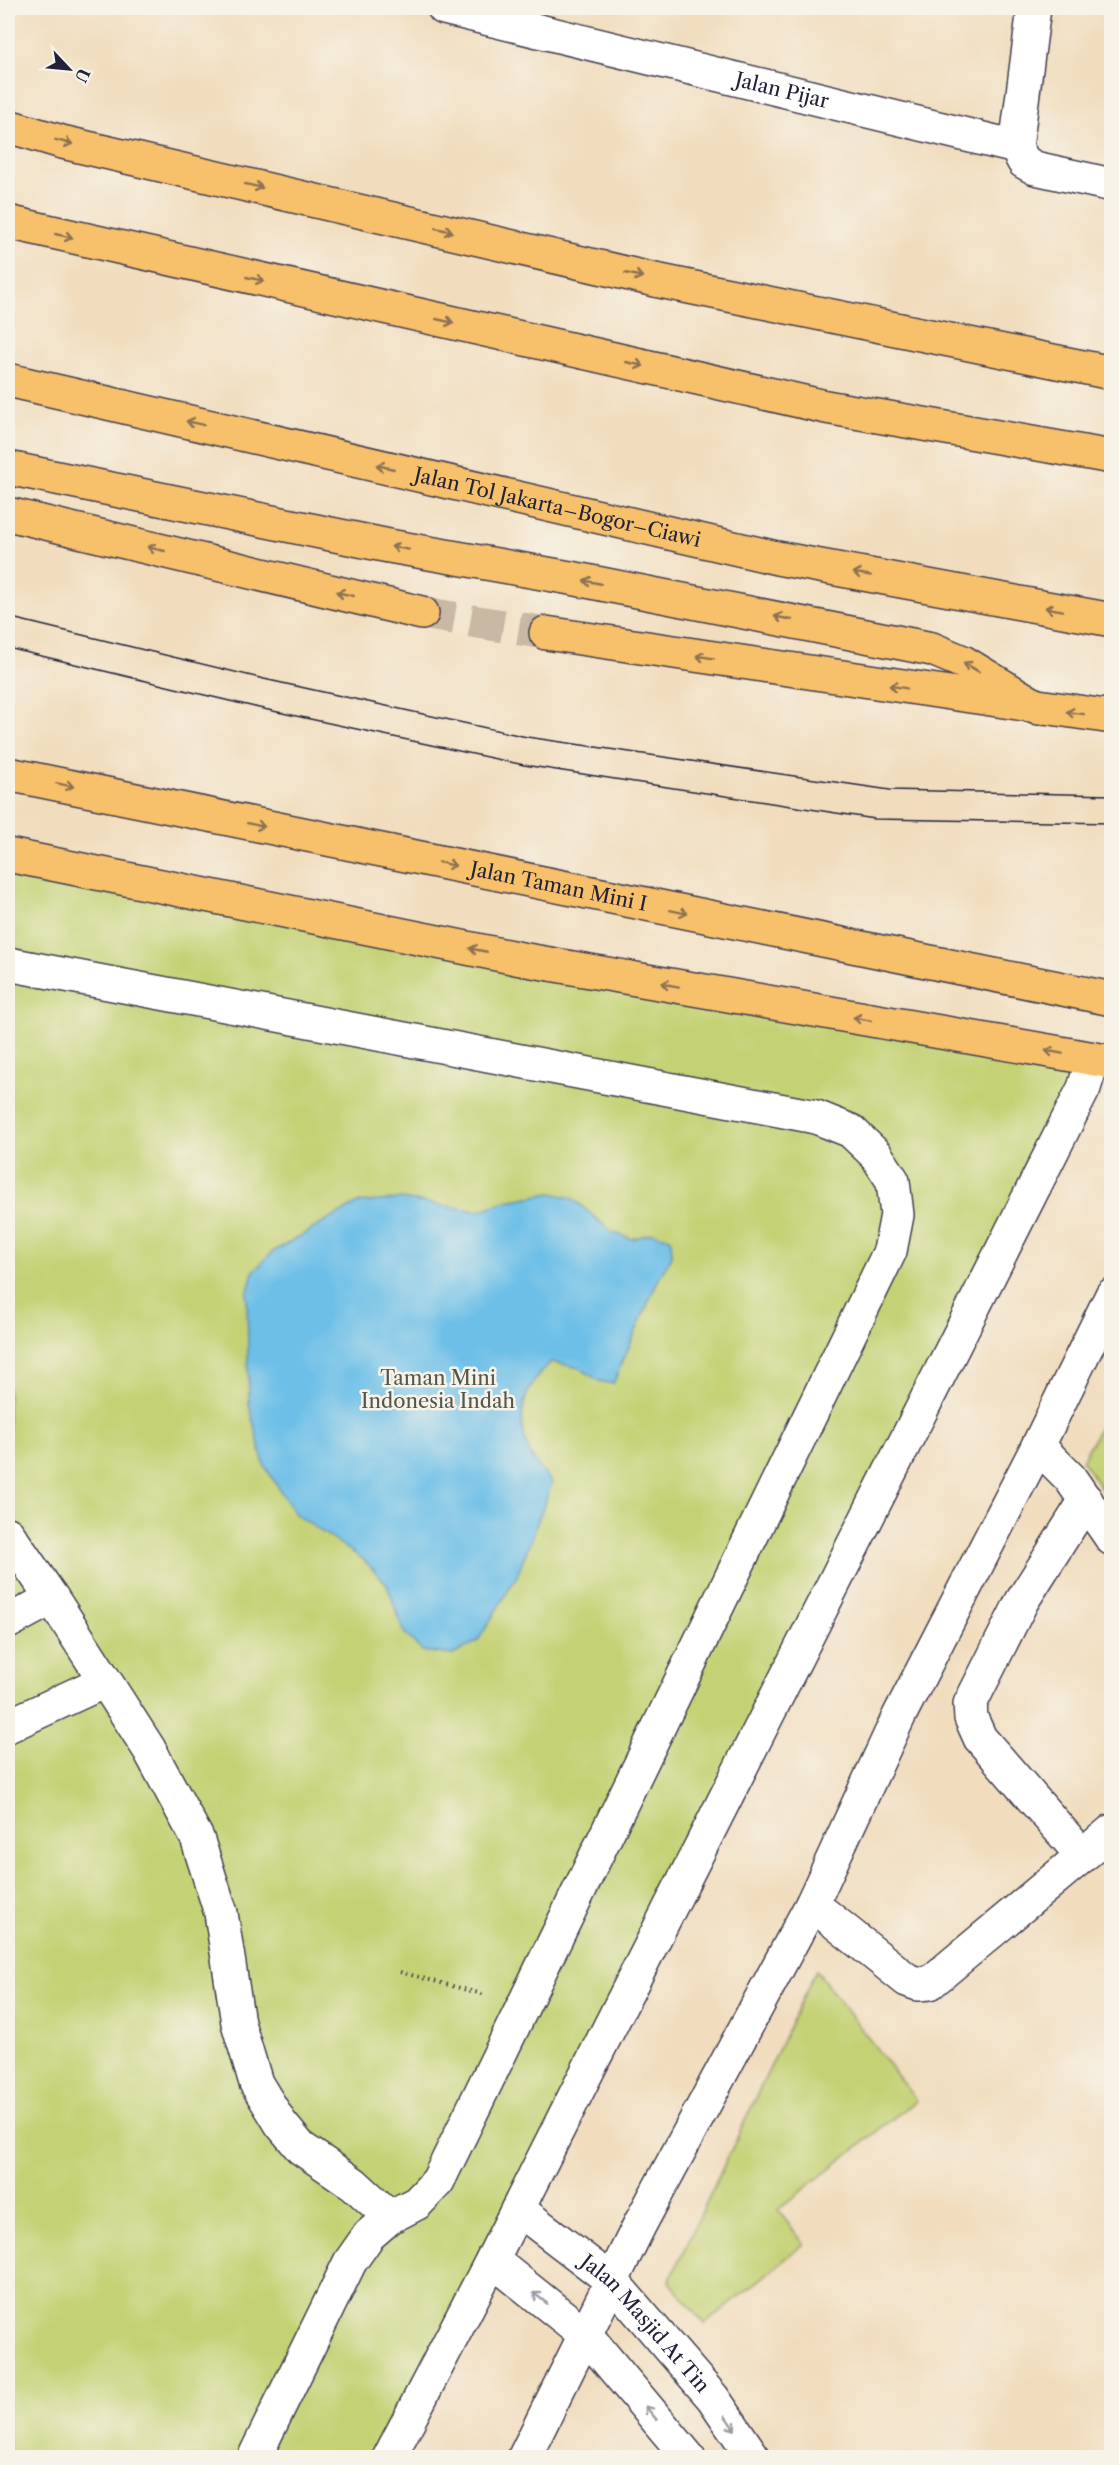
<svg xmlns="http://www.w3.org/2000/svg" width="1119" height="2465" font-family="'Libre Caslon Text',serif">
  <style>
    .green { fill: #c4d274; stroke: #737a58; stroke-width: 1.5 }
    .water { fill: #6dbfe8; stroke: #487092; stroke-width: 1.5 }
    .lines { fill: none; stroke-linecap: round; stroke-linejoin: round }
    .highway-tunnel { stroke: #c8b8a4; stroke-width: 33; stroke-dasharray: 33 16; stroke-linecap: butt }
    .minor-casing { stroke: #413e4f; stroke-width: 36 }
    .major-casing { stroke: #413e4f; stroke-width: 36 }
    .highway-casing { stroke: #413e4f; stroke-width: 36 }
    .path { stroke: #413e4f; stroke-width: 4; stroke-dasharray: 1.5 4.5; stroke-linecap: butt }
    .minor { stroke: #fff; stroke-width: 33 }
    .major { stroke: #f7c06b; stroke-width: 33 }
    .highway { stroke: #f7c06b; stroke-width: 33 }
    .tram { stroke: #22223b; stroke-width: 1.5 }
    .oneway { stroke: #8c7153 }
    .oneway2 { stroke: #9c9ca7 }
    .labels { text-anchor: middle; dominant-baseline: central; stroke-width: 5; stroke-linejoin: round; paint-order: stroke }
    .street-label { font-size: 20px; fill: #22223b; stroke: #f7f3e8 }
    .park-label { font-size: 20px; fill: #53574c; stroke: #f7f3e8 }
  </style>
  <rect width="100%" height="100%" fill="#f7f3e8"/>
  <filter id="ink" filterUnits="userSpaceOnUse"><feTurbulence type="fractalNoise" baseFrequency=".0167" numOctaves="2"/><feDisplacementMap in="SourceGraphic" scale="12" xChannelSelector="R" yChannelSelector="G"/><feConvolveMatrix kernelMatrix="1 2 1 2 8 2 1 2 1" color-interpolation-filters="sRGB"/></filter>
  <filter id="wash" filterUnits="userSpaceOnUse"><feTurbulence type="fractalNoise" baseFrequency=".008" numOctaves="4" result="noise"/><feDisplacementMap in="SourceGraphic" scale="24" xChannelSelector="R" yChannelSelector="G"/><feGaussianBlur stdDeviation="1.35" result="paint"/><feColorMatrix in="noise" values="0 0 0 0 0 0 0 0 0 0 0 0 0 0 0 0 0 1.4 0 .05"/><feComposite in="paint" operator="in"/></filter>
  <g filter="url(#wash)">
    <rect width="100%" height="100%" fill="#f1ddbe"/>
    <g class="green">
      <path d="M 8,867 L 1081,1071 L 384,2457 L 8,2457 Z"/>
      <path d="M 1111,1405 L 1112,1503 L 1111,1503 L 1082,1461 Z"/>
      <path d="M 816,1970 L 916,2100 L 778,2210 L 804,2244 L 705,2324 L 669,2282 Z"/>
    </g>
    <path class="water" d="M 551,1193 L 572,1198 L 612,1232 L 632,1239 L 653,1233 L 671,1238 L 672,1256 L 658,1280 L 613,1384 L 599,1381 L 580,1368 L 551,1362 C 524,1386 516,1413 527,1447 C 531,1460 544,1472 552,1483 L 517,1576 L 478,1641 L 453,1655 L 422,1651 L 403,1631 L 387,1584 L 364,1560 L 295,1514 L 264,1465 L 249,1405 L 247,1295 L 253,1272 L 272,1252 L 358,1203 L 401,1199 L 478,1211 L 507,1201 Z"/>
  </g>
  <g filter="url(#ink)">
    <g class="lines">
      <path class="highway-tunnel" d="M 422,613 L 546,633"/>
      <g class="minor-casing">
        <g id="minor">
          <path id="s1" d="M 444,8 L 1016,147 L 1024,162 L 1035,168 L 1112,185"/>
          <path d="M 1016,147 L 1034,8"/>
          <path d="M 8,964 L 816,1117 L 851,1131 L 876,1155 L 893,1181 L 897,1215 L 890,1251 L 438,2181 L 417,2203 L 390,2217 L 369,2235 L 350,2262 L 254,2458"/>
          <path d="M 1038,1446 L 1070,1478 L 1112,1539"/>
          <path d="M 8,1534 L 52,1598 L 149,1749 L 197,1838 L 221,1913 L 238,2023 L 256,2083 L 281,2124 L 301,2148 L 354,2184 L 390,2217"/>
          <path d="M 8,1622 L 52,1598"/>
          <path d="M 8,1726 L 105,1681"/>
          <path d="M 1081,1854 L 980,1738 L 971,1718 L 970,1704 L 1022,1601 L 1086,1500"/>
          <path d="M 812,1904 L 907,1980 L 918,1984 L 930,1983 L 1112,1831"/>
          <path id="s2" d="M 518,2209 L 612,2281 L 713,2398 L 754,2458"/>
          <path d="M 492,2260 L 586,2335 L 689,2458"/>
          <path d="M 389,2458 L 492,2260 L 1084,1088 L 1093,1059"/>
          <path d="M 524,2458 L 640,2224 L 812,1904 L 899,1716 L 1038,1446 L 1112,1295"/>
        </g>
      </g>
      <g class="major-casing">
        <g id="major">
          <path id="s3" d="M 8,774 L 1112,999"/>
          <path d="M 8,855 L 521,959 L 1112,1062"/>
        </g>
      </g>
      <g class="highway-casing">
        <g id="highway">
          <path d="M 8,126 L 62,142 L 655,280 L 1112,373"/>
          <path d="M 8,222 L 826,407 L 1112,457"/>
          <path id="s4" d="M 8,380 L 777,558 L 1112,620"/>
          <path d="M 8,468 L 389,546 L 576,579 L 932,649 L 963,662 L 1039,708"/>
          <path d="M 8,514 L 422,613"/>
          <path d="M 546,633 L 1112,717"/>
        </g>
      </g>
      <g class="path">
        <path d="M 8,29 L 13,8"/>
        <path d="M 400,1972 L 486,1995"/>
      </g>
      <use href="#minor" class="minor"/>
      <use href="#major" class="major"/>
      <use href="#highway" class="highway"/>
      <g class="tram">
        <path d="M 8,617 L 264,679 L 527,737 L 890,790 L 1112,795"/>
        <path d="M 8,648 L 259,708 L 524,765 L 875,819 L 1112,823"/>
      </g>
    </g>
    <defs><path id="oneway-shaft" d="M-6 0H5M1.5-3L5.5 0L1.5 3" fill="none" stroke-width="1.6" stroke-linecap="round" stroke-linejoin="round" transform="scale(1.5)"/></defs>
    <g class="oneway">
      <use href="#oneway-shaft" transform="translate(64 142) rotate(14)"/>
      <use href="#oneway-shaft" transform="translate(254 186) rotate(13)"/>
      <use href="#oneway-shaft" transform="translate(444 230) rotate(13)"/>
      <use href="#oneway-shaft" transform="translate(64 236) rotate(13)"/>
      <use href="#oneway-shaft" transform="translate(634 275) rotate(13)"/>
      <use href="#oneway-shaft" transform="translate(255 279) rotate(13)"/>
      <use href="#oneway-shaft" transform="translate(445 321) rotate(13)"/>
      <use href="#oneway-shaft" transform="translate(635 364) rotate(13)"/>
      <use href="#oneway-shaft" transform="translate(195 423) rotate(-167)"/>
      <use href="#oneway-shaft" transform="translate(385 467) rotate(-167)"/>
      <use href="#oneway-shaft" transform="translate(400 548) rotate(-170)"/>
      <use href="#oneway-shaft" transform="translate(156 549) rotate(-167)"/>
      <use href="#oneway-shaft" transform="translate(862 574) rotate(-170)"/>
      <use href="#oneway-shaft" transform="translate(592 582) rotate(-169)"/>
      <use href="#oneway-shaft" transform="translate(345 594) rotate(-167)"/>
      <use href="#oneway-shaft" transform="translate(1054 609) rotate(-170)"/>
      <use href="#oneway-shaft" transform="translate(783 618) rotate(-169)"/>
      <use href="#oneway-shaft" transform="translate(705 657) rotate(-171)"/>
      <use href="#oneway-shaft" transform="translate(971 667) rotate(-149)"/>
      <use href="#oneway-shaft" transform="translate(898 687) rotate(-171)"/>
      <use href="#oneway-shaft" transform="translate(1075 713) rotate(-173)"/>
      <use href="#oneway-shaft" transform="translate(65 785) rotate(12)"/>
      <use href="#oneway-shaft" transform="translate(256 825) rotate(12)"/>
      <use href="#oneway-shaft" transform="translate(447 864) rotate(12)"/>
      <use href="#oneway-shaft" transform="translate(679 912) rotate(12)"/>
      <use href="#oneway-shaft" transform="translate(478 950) rotate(-169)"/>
      <use href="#oneway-shaft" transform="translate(670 985) rotate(-170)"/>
      <use href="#oneway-shaft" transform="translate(862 1019) rotate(-170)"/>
      <use href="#oneway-shaft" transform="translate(1054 1052) rotate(-170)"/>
    </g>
    <g class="oneway2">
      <use href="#oneway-shaft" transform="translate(540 2298) rotate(-142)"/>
      <use href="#oneway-shaft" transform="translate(651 2413) rotate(-130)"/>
      <use href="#oneway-shaft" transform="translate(730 2423) rotate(55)"/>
    </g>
  </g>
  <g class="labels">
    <g class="street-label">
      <text stroke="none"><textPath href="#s1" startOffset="348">Jalan Pijar</textPath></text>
      <text stroke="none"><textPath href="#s4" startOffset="564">Jalan Tol Jakarta–Bogor–Ciawi</textPath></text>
      <text stroke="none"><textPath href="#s3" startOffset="562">Jalan Taman Mini I</textPath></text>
      <text stroke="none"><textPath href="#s2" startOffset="172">Jalan Masjid At Tin</textPath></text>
    </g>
    <g class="park-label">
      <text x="438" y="1378">Taman Mini<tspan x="438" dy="23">Indonesia Indah</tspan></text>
    </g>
  </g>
  <rect width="1119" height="2465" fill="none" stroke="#f7f3e8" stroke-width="30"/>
  <g transform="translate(69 69) rotate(116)" stroke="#f7f3e8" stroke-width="4.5" paint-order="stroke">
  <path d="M0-4.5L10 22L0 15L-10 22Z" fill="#22223b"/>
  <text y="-9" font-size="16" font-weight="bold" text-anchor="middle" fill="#22223b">U</text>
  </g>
</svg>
